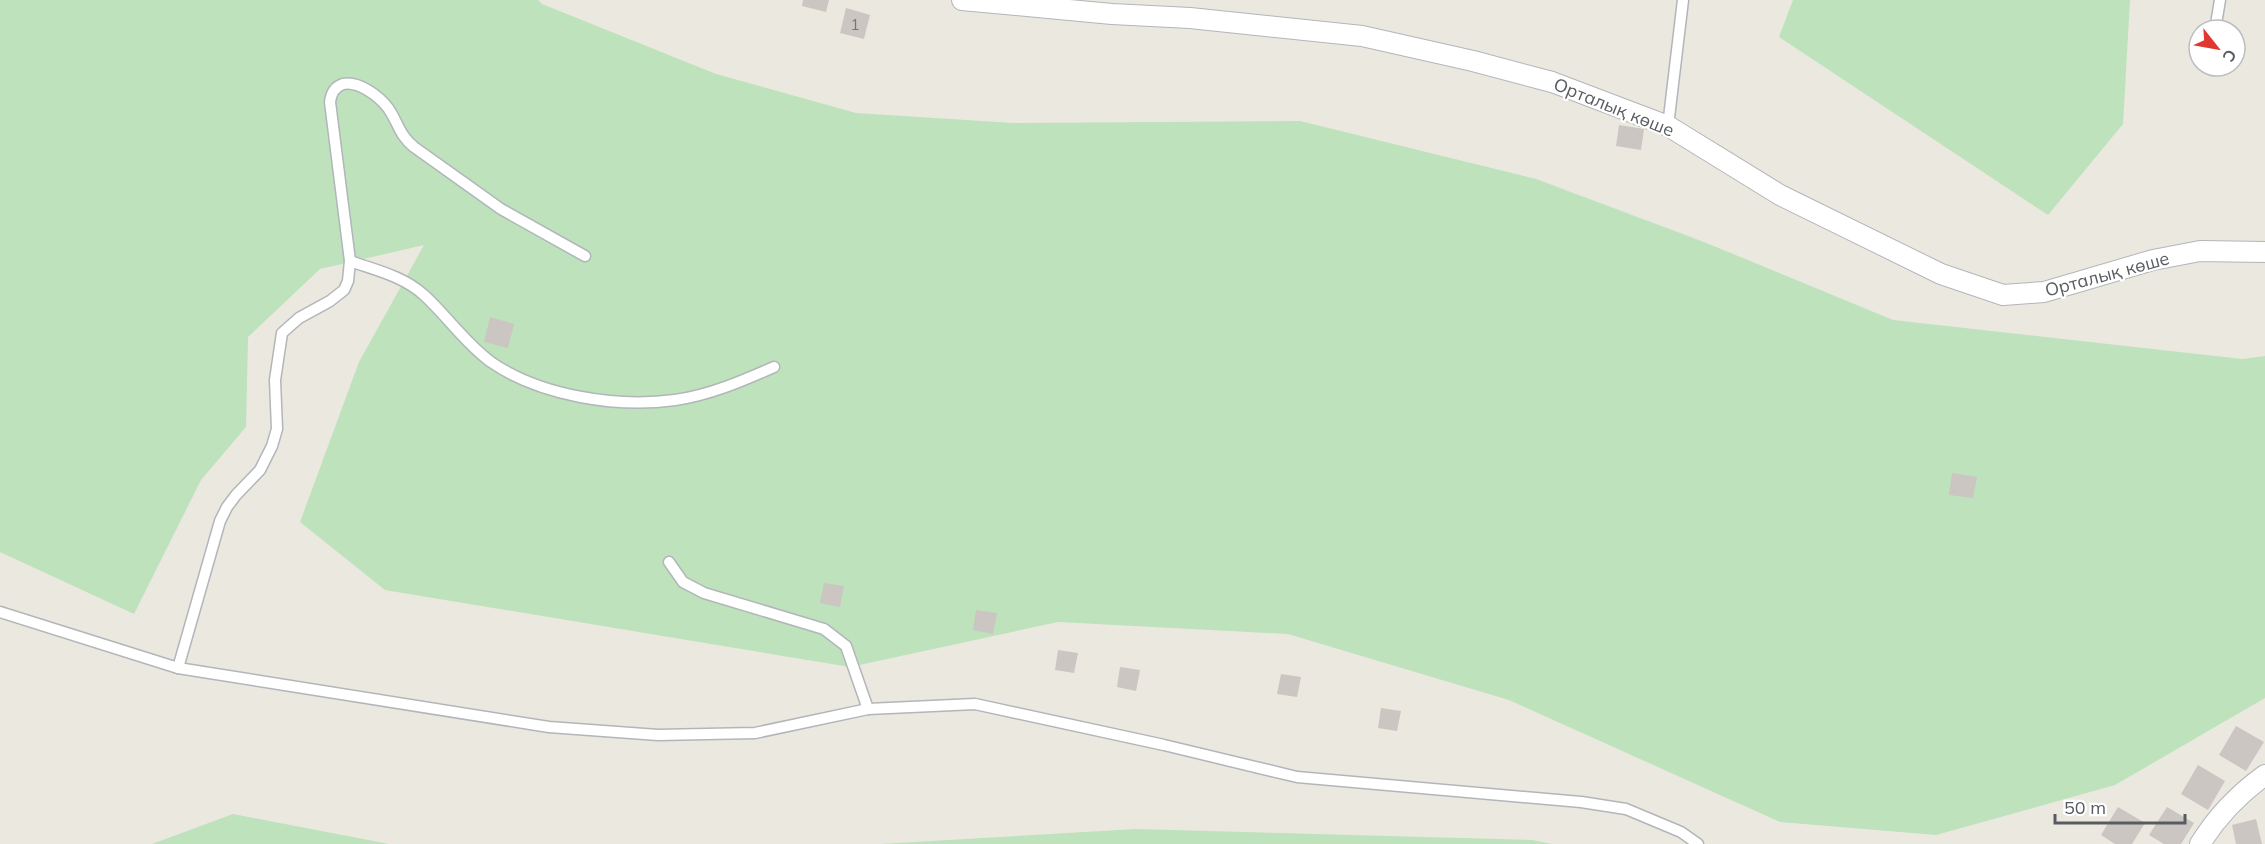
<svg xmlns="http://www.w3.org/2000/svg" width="2265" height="844" font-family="Mulish,sans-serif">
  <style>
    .green { fill: #bde2bc }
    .building { fill: #cbc6c1 }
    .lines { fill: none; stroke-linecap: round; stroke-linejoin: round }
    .lane-casing { stroke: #b2b6ba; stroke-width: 13 }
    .street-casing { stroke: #b2b6ba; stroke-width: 22 }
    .lane { stroke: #fff; stroke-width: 10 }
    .street { stroke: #fff; stroke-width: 20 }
    .labels { text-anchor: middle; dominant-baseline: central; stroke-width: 4.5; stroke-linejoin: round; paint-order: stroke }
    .number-label { font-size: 15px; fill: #757678 }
    .street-label { font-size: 18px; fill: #585c60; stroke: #fff }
  </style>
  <rect width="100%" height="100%" fill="#ebe8df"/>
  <g class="green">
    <path d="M 0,0 L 538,0 L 542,4 L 716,74 L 856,113 L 1013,123 L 1300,121 L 1536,179 L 1704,242 L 1893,320 L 2242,359 L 2265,356 L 2265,698 L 2115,785 L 1936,835 L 1780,822 L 1509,700 L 1288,634 L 1058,622 L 850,667 L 385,590 L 300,522 L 359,362 L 424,245 L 320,269 L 248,337 L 246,427 L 201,480 L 134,614 L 0,552 Z"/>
    <path d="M 1793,0 L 2130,0 L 2123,124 L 2048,215 L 1779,37 Z"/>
    <path d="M 233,814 L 389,844 L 152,844 Z"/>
    <path d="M 1136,829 L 1532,840 L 1552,844 L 880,844 Z"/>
  </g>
  <g class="building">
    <path d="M 803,0 L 829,0 L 826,12 L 802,6 Z"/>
    <path d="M 846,8 L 870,15 L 864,39 L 840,33 Z"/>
    <path d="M 1619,125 L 1644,129 L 1641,150 L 1616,146 Z"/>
    <path d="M 490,317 L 514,324 L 508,348 L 484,342 Z"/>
    <path d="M 1952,473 L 1977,477 L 1973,498 L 1949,495 Z"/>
    <path d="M 824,583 L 844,586 L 840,607 L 820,603 Z"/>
    <path d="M 976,610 L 997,613 L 993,634 L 973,630 Z"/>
    <path d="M 1058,650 L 1078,653 L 1074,673 L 1055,670 Z"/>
    <path d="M 1120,667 L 1140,670 L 1136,691 L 1117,687 Z"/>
    <path d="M 1281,674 L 1301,677 L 1297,697 L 1277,694 Z"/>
    <path d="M 1381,708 L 1401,711 L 1397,731 L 1378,728 Z"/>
    <path d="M 2236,726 L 2264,742 L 2246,771 L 2219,755 Z"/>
    <path d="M 2198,765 L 2225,781 L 2208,810 L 2181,794 Z"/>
    <path d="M 2118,807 L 2145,823 L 2132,844 L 2115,844 L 2101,835 Z"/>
    <path d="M 2167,807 L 2194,823 L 2181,844 L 2164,844 L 2149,835 Z"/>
    <path d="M 2256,819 L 2262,844 L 2236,844 L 2232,825 Z"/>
  </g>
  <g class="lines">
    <g class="lane-casing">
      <g id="lane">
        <path d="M 2215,30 L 2220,0"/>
        <path d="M 1668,126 L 1683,0"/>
        <path d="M 350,261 C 375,270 403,276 424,295 C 447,316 465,343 491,362 C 540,396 617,408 675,400 C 710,395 742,381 774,367"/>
        <path d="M 669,562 L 683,582 L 704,593 L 824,629 L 846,646 L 868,709"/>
        <path d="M 0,612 L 178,668 L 549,727 L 658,735 L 755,733 L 868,709 L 975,704 L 1164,745 L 1297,777 L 1581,802 L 1626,809 L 1681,832 L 1698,844"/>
        <path d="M 178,668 L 220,521 L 227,507 L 236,495 L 260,470 L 272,446 L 277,429 L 275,380 L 282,333 L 299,318 L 330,301 L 344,290 L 348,281 L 350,261 L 330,102 C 331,94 334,87 343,84 C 359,81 379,96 388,108 C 398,122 399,135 414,147 L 501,209 L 585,256"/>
      </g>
    </g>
    <g class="street-casing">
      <g id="street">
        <path d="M 962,0 L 1112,14 L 1190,18 L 1362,36 L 1473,61 L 1552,82 L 1668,126 L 1780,195 L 1941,274 L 2003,295 L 2044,292 L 2153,260 L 2200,251 L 2265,252"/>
        <path d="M 2200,844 C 2216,818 2240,793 2265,775"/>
      </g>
    </g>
    <use href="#lane" class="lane"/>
    <use href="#street" class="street"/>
  </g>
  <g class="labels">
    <g class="number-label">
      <text x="855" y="24">1</text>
    </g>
    <g class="street-label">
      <text transform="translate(1614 107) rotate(22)">Орталық көше</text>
      <text transform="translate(2107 274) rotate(-15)">Орталық көше</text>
    </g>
  </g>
  <g transform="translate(2217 48) rotate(121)"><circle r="28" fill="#ffffff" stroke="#bcbebf" stroke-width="1.5"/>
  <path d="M0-4.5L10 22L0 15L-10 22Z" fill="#e03830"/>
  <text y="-9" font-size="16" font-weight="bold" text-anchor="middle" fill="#585c60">С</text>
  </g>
  <path d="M2055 814v9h130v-9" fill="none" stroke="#585c60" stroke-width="3"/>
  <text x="2064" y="814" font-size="18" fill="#585c60" stroke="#ffffff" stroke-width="4.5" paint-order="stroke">50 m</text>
</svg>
